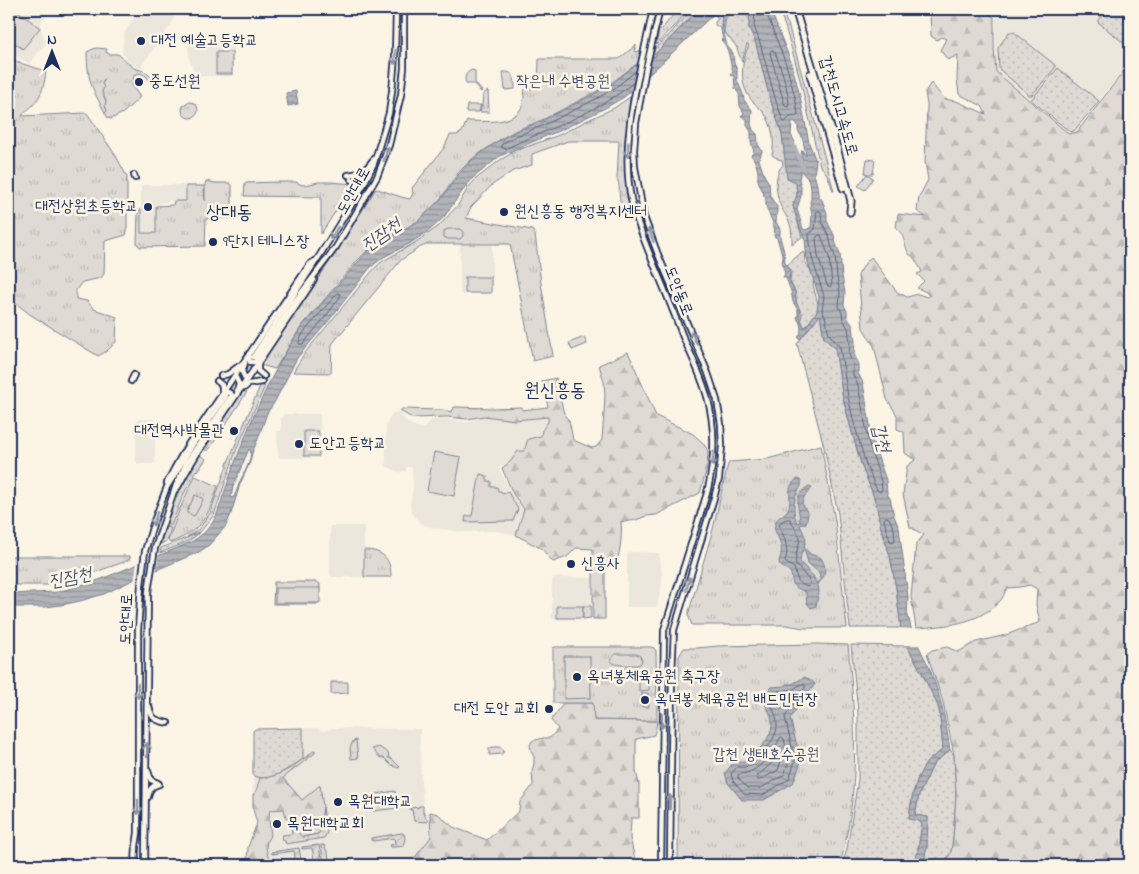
<svg xmlns="http://www.w3.org/2000/svg" width="1139" height="874" font-family="'Indie Flower','Poor Story',sans-serif">
  <style>
    .built { fill: #ece7dc }
    .grass { fill: url(#grass-dots); stroke: #7d8599 }
    .forest { fill: url(#forest-firs); stroke: #7d8599 }
    .park { fill: url(#park-tufts); stroke: #7d8599 }
    .garden { fill: url(#garden-furrows); stroke: #7d8599 }
    .pitch { fill: #dfdbd4; stroke: #7d8599 }
    .water { fill: url(#water-rules); stroke: #767f94; fill-rule: evenodd }
    .pier { fill: #fcf5e5 }
    .lines { fill: none; stroke-linecap: round; stroke-linejoin: round }
    .shore { stroke: #576482; stroke-width: 1 }
    .stream { stroke: #767f94; stroke-width: 1 }
    .river { stroke: #b2b4b8; stroke-width: 4.5 }
    .secondary-tunnel { stroke: #cfcdca; stroke-width: 4.5; stroke-dasharray: 4.5 2; stroke-linecap: butt }
    .secondary-casing { stroke: #1b2f5e; stroke-width: 8 }
    .primary-casing { stroke: #1b2f5e; stroke-width: 9 }
    .secondary { stroke: #fcf5e5; stroke-width: 4.5 }
    .primary { stroke: #fcf5e5; stroke-width: 5.5 }
    .oneway { stroke: #8c92a2 }
    .poi-dot { fill: #1b2f5e; stroke: #fcf5e5; stroke-width: 2 }
    .labels { text-anchor: middle; dominant-baseline: central; stroke-width: 5; stroke-linejoin: round; paint-order: stroke }
    .poi-label { font-size: 16px; fill: #1b2f5e; stroke: #fcf5e5; text-anchor: start }
    .park-label { font-size: 16px; fill: #425176; stroke: #fcf5e5 }
    .street-label { font-size: 16px; fill: #1b2f5e; stroke: #fcf5e5 }
    .water-label { font-size: 18px; font-style: italic; fill: #485779; stroke: #fcf5e5 }
    .quarter-label { font-size: 19px; fill: #1b2f5e; stroke: #fcf5e5 }
  </style>
  <defs>
    <pattern id="grass-dots" width="8" height="8" patternUnits="userSpaceOnUse" patternTransform="scale(1.25)"><rect width="8" height="8" fill="#dfdbd4"/><path d="M2 2h.1M6 6h.1" fill="none" stroke="#bfbcb8" stroke-width="1.8" stroke-linecap="round"/></pattern>
    <pattern id="forest-firs" width="22" height="20" patternUnits="userSpaceOnUse" patternTransform="scale(1.25)"><rect width="22" height="20" fill="#dfdbd4"/><path d="M5 1l3.5 6h-7zM16 11l3.5 6h-7z" fill="#bfbcb8"/></pattern>
    <pattern id="park-tufts" width="24" height="20" patternUnits="userSpaceOnUse" patternTransform="scale(1.25)"><rect width="24" height="20" fill="#dfdbd4"/><path d="M3 7l-1-3M5 7V3M7 7l1-3M15 17l-1-3M17 17v-4M19 17l1-3" fill="none" stroke="#bfbcb8"/></pattern>
    <pattern id="garden-furrows" width="10" height="10" patternUnits="userSpaceOnUse" patternTransform="scale(1.25)"><rect width="10" height="10" fill="#dfdbd4"/><path d="M-1 1l2-2M0 10L10 0M9 11l2-2" fill="none" stroke="#bfbcb8"/></pattern>
    <pattern id="water-rules" width="6" height="5" patternUnits="userSpaceOnUse" patternTransform="scale(1.25)"><rect width="6" height="5" fill="#b2b4b8"/><path d="M0 2.5h6" fill="none" stroke="#909399"/></pattern>
  </defs>
  <rect width="100%" height="100%" fill="#fcf5e5"/>
  <filter id="ink" filterUnits="userSpaceOnUse"><feTurbulence type="fractalNoise" baseFrequency=".02" numOctaves="2"/><feDisplacementMap in="SourceGraphic" scale="10" xChannelSelector="R" yChannelSelector="G"/><feConvolveMatrix kernelMatrix="1 2 1 2 8 2 1 2 1" color-interpolation-filters="sRGB"/></filter>
  <g filter="url(#ink)">
    <g class="built">
      <path d="M 9,9 L 61,9 L 49,14 L 44,18 L 41,22 L 41,30 L 46,43 L 29,64 L 9,52 Z"/>
      <path d="M 157,9 L 177,9 L 171,25 L 142,65 L 144,67 L 139,68 L 125,59 L 127,57 L 122,53 L 124,34 L 136,14 L 145,17 L 147,15 L 154,16 Z"/>
      <path d="M 991,9 L 1130,9 L 1130,68 L 1127,66 L 1074,131 L 1070,132 L 996,72 L 995,46 L 996,15 L 991,15 Z"/>
      <path d="M 192,37 L 233,37 L 233,76 L 200,76 L 196,77 L 189,59 L 188,44 Z"/>
      <path d="M 141,185 L 205,185 L 205,201 L 170,201 L 156,205 L 156,233 L 141,233 Z"/>
      <rect x="460" y="245" width="32" height="49"/>
      <path d="M 399,412 L 408,423 L 416,427 L 424,428 L 432,420 L 446,419 L 467,422 L 484,416 L 515,420 L 548,418 L 548,422 L 541,429 L 540,436 L 528,439 L 523,450 L 518,451 L 509,462 L 499,468 L 511,493 L 523,509 L 515,535 L 497,531 L 463,532 L 435,528 L 421,524 L 412,513 L 410,504 L 413,488 L 412,467 L 406,467 L 406,471 L 399,472 L 386,466 L 386,426 L 392,413 Z"/>
      <path d="M 284,414 L 320,414 L 320,458 L 280,458 L 278,456 L 277,431 L 281,431 L 281,418 Z"/>
      <path d="M 138,419 L 153,419 L 155,421 L 155,462 L 152,464 L 138,464 L 136,461 L 136,422 Z"/>
      <path d="M 330,526 L 364,526 L 364,577 L 332,577 L 330,574 Z"/>
      <path d="M 630,552 L 659,553 L 662,572 L 662,582 L 657,607 L 627,607 L 627,556 L 628,553 Z"/>
      <path d="M 554,577 L 592,578 L 591,619 L 552,619 L 552,580 Z"/>
      <path d="M 319,728 L 322,731 L 329,730 L 332,728 L 420,729 L 421,780 L 424,811 L 430,812 L 431,837 L 429,865 L 268,865 L 253,809 L 253,731 L 255,729 Z"/>
    </g>
    <g class="grass">
      <path d="M 692,9 L 697,9 L 693,15 L 656,53 L 656,56 L 653,58 L 655,48 L 669,35 Z"/>
      <path d="M 719,9 L 721,9 L 722,15 L 721,29 L 715,25 L 715,22 L 718,19 L 715,13 Z"/>
      <path d="M 724,9 L 750,9 L 749,27 L 756,44 L 770,99 L 782,134 L 784,145 L 796,182 L 797,195 L 793,206 L 802,237 L 792,244 C 792,238 792,231 790,224 C 788,218 784,213 781,207 C 776,195 773,174 783,165 L 782,160 L 778,159 L 772,155 C 775,141 773,125 764,113 C 759,107 752,102 748,95 C 739,79 742,61 749,45 L 747,44 L 742,62 L 736,46 L 724,32 L 726,16 Z"/>
      <path d="M 779,9 L 783,9 L 786,21 L 788,24 L 834,191 L 833,191 C 830,183 828,172 820,166 C 808,113 797,60 779,9 Z"/>
      <path d="M 1107,9 L 1130,9 L 1130,48 L 1098,22 L 1098,20 Z"/>
      <path d="M 1009,32 L 1014,32 L 1055,65 L 1055,68 L 1032,95 L 1029,95 L 999,69 L 998,48 Z"/>
      <path d="M 1058,68 L 1099,101 L 1074,131 L 1070,132 L 1031,100 Z"/>
      <path d="M 804,252 L 805,261 L 810,269 L 814,281 L 813,285 L 818,304 L 817,311 L 806,327 L 804,327 L 801,319 L 802,314 L 797,305 L 796,299 L 795,291 L 790,282 L 791,272 L 787,265 L 801,253 Z"/>
      <path d="M 820,314 L 824,338 L 835,348 L 843,398 L 850,425 L 862,467 L 873,494 L 877,508 L 881,528 L 890,556 L 896,588 L 901,628 L 850,628 L 838,514 L 824,447 L 797,344 Z"/>
      <path d="M 260,386 L 265,386 L 236,451 L 214,515 L 201,531 L 187,537 L 199,529 L 210,513 L 228,462 Z"/>
      <path d="M 242,391 L 247,392 L 224,427 L 222,425 L 221,422 Z"/>
      <path d="M 219,428 L 222,430 L 208,451 L 203,449 L 211,436 Z"/>
      <path d="M 200,455 L 206,459 L 198,471 L 196,470 L 182,498 L 171,526 L 166,524 L 184,478 Z"/>
      <path d="M 165,526 L 171,528 L 167,541 L 161,544 Z"/>
      <path d="M 199,533 C 189,543 172,548 160,553 L 161,548 Z"/>
      <path d="M 851,645 L 907,646 L 920,669 L 939,708 L 943,749 C 938,754 931,757 927,762 C 915,778 911,799 909,818 L 919,821 L 922,824 L 917,855 L 909,865 L 842,865 L 847,849 L 858,779 L 858,712 Z"/>
      <path d="M 303,728 L 303,759 C 293,766 277,777 265,778 C 261,778 257,777 253,776 L 253,731 L 255,729 Z"/>
      <path d="M 356,740 L 358,758 L 351,759 L 350,748 L 353,741 Z"/>
      <path d="M 950,750 L 954,755 L 956,795 L 953,839 L 951,852 L 944,865 L 923,865 L 927,846 L 928,817 L 915,815 L 919,795 L 934,763 Z"/>
      <path d="M 419,806 L 423,806 L 423,811 L 428,822 L 414,821 L 412,810 L 410,810 L 410,808 L 419,807 Z"/>
      <path d="M 323,807 L 327,833 L 324,838 L 286,844 L 285,841 L 283,840 L 282,835 L 292,834 L 291,824 L 297,830 L 302,837 L 318,834 L 319,833 Z"/>
    </g>
    <g class="forest">
      <path d="M 931,9 L 990,9 L 990,15 L 994,17 L 994,48 L 996,72 L 1069,134 L 1077,132 L 1127,67 L 1130,70 L 1130,865 L 944,865 L 951,852 L 953,839 L 956,795 L 954,755 L 943,702 L 927,654 L 932,650 L 947,647 L 958,652 L 976,642 L 1006,635 L 1040,622 L 1036,605 L 1037,589 L 1030,585 L 1020,587 L 1007,588 C 1004,593 1003,599 999,602 C 977,624 946,626 916,628 L 911,597 L 916,544 L 924,535 L 910,527 L 903,494 L 907,466 L 915,460 L 905,453 L 904,432 L 897,429 L 897,415 L 887,399 L 874,346 L 863,328 L 858,275 L 866,262 L 871,257 L 897,292 L 907,297 L 918,294 L 927,297 L 929,296 L 926,292 L 917,288 L 924,281 L 917,274 L 922,272 C 920,267 917,263 914,258 C 909,252 912,259 908,252 C 904,244 904,233 896,228 L 898,214 L 926,217 L 917,211 L 919,197 L 928,180 L 925,162 L 927,105 L 925,92 L 931,83 L 944,99 L 956,101 L 986,114 L 982,106 L 959,94 L 957,79 L 958,55 L 948,60 L 940,50 L 946,39 L 941,37 L 937,40 L 931,36 L 930,13 Z"/>
      <path d="M 628,352 L 656,416 L 693,434 L 703,443 L 708,451 L 707,468 L 700,493 L 656,515 L 646,516 L 636,520 L 624,522 L 621,521 C 622,534 621,548 617,561 L 605,567 L 605,619 L 593,619 L 593,549 L 576,548 L 567,557 L 553,562 L 542,549 L 516,535 L 524,509 L 513,494 L 502,468 L 510,462 L 518,451 L 524,451 L 528,439 L 541,436 L 542,430 L 548,422 L 548,417 L 515,420 L 484,416 L 467,419 L 447,417 L 412,418 L 400,411 L 402,409 L 443,410 L 452,412 L 454,407 L 493,408 L 522,407 L 522,410 L 548,407 L 542,381 L 556,378 L 563,410 L 565,416 L 569,420 L 573,440 L 592,448 L 596,447 L 602,440 L 604,413 L 605,395 L 604,382 L 599,365 Z"/>
      <path d="M 564,703 L 594,703 L 595,720 L 657,721 L 656,728 L 654,735 L 636,739 L 636,771 L 639,784 L 639,818 L 631,818 L 630,838 L 635,859 L 634,865 L 409,865 L 431,837 L 430,812 L 438,814 L 453,827 L 487,840 L 519,811 L 520,802 L 533,785 L 532,772 L 534,763 L 534,757 L 531,751 L 530,745 L 532,741 L 543,738 L 550,738 L 558,729 L 551,720 Z"/>
      <path d="M 379,747 L 388,753 L 389,758 L 393,760 L 400,767 L 397,768 L 393,765 L 391,765 L 384,758 C 378,759 376,752 372,749 Z"/>
      <path d="M 315,750 L 315,753 L 283,778 L 302,800 L 320,785 L 323,807 L 319,833 L 318,834 L 302,837 C 297,831 291,825 290,818 L 286,818 L 284,809 L 270,810 C 268,815 270,829 271,835 C 262,844 268,855 271,865 L 251,865 L 251,862 L 247,859 L 248,847 L 257,823 L 253,809 L 253,794 L 255,794 L 260,778 C 281,778 299,762 315,750 Z"/>
      <path d="M 321,845 L 324,845 L 328,854 L 330,865 L 324,865 Z"/>
    </g>
    <g class="park">
      <path d="M 678,9 L 690,9 L 656,45 L 659,30 L 661,30 Z"/>
      <path d="M 636,45 L 635,52 L 640,51 L 638,63 L 607,86 L 544,119 L 517,130 L 504,137 L 473,158 L 458,173 L 442,197 L 430,210 L 418,221 L 368,250 L 357,261 L 301,327 L 275,369 L 260,365 L 344,240 L 375,190 L 378,189 L 401,197 L 410,199 L 413,193 L 412,188 L 444,148 L 450,135 L 457,135 L 462,132 L 467,121 C 484,121 516,126 523,104 C 524,99 524,94 525,89 L 538,88 L 539,59 L 619,59 Z"/>
      <path d="M 97,48 L 107,49 L 106,52 L 109,54 L 118,54 L 134,68 L 144,71 L 154,79 L 170,81 L 153,85 L 146,76 L 140,73 L 134,75 L 132,86 L 140,97 L 123,113 L 111,119 L 108,118 C 94,92 87,83 87,52 L 93,49 Z"/>
      <path d="M 9,57 C 22,65 31,66 46,71 C 45,82 42,96 33,105 C 29,110 26,109 22,116 L 87,113 L 116,156 L 127,177 L 127,231 L 126,235 L 105,241 L 104,274 L 101,278 L 82,282 L 76,290 L 76,299 L 87,301 L 94,309 L 117,317 L 116,342 L 107,351 L 98,356 L 31,315 L 9,298 Z"/>
      <path d="M 472,70 L 475,71 L 475,83 L 482,91 L 481,92 L 474,84 L 466,84 C 464,77 465,73 472,70 Z"/>
      <path d="M 503,72 C 515,71 515,80 515,89 L 505,90 Z"/>
      <path d="M 488,91 L 489,112 L 480,112 L 482,105 L 483,94 Z"/>
      <path d="M 630,97 L 626,140 L 628,197 L 631,209 C 613,204 623,191 617,179 L 619,141 L 568,141 L 532,154 L 532,165 L 513,171 L 492,185 L 471,207 L 466,218 L 532,230 L 535,234 L 541,283 L 553,356 L 533,361 L 510,244 L 428,244 L 419,248 L 401,260 L 332,344 L 331,373 L 293,372 L 304,354 L 374,269 L 380,263 L 416,242 L 439,226 L 458,205 L 468,188 L 476,179 L 500,160 L 518,150 L 559,135 L 588,120 L 614,108 Z"/>
      <circle cx="190" cy="110" r="8"/>
      <path d="M 467,105 L 481,105 L 479,112 L 466,112 Z"/>
      <path d="M 867,159 L 875,160 L 873,174 L 867,174 L 873,178 L 865,190 L 858,186 L 867,174 L 865,173 Z"/>
      <path d="M 206,181 L 215,183 L 230,183 L 232,185 L 232,218 L 206,219 L 205,246 L 140,247 L 137,244 L 138,212 L 141,209 L 141,233 L 156,233 L 156,206 L 173,205 L 174,201 L 186,201 L 186,186 L 204,186 L 205,201 L 205,185 Z"/>
      <path d="M 277,182 L 296,182 L 302,185 L 310,184 L 318,182 L 331,182 L 353,184 L 321,234 L 321,197 L 244,196 L 245,183 Z"/>
      <path d="M 584,337 L 587,344 L 572,350 L 569,343 Z"/>
      <path d="M 821,445 L 835,520 L 847,628 L 804,628 L 787,625 L 692,625 L 688,615 L 713,529 L 728,464 L 730,462 L 767,459 Z"/>
      <path d="M 195,476 L 218,486 C 208,517 202,530 170,543 L 168,541 L 179,511 Z"/>
      <path d="M 364,550 C 383,550 391,559 391,577 L 364,577 Z"/>
      <path d="M 9,556 L 130,556 L 130,559 L 124,562 L 67,582 L 50,585 L 9,585 Z"/>
      <path d="M 274,582 L 317,582 L 320,584 L 319,604 L 273,604 Z"/>
      <path d="M 817,644 L 848,645 C 854,706 859,768 848,828 C 845,841 844,853 839,865 L 678,865 L 679,656 L 684,648 L 697,648 L 718,646 Z"/>
      <path d="M 555,647 L 651,647 L 654,648 L 656,651 L 657,721 L 594,720 L 593,703 L 553,703 L 553,648 Z"/>
      <path d="M 331,682 L 348,682 L 348,693 L 331,694 Z"/>
      <path d="M 494,747 L 501,747 L 504,751 L 502,754 L 489,755 L 489,748 Z"/>
    </g>
    <g class="garden">
      <path d="M 402,833 L 404,834 L 405,838 L 403,846 L 398,847 L 398,845 L 396,845 L 396,847 L 391,847 L 390,845 L 395,844 L 394,838 L 373,841 L 371,840 L 371,838 Z"/>
      <path d="M 319,845 L 322,865 L 315,865 L 312,848 L 302,849 L 302,847 Z"/>
      <path d="M 299,848 L 302,865 L 296,865 L 294,851 L 272,854 L 271,852 Z"/>
    </g>
    <g class="pitch">
      <path d="M 9,9 L 15,9 L 40,28 L 23,49 L 9,39 Z"/>
      <rect x="216" y="52" width="16" height="22"/>
      <path d="M 448,229 L 460,229 L 463,232 L 463,236 L 460,239 L 448,239 L 444,237 L 444,231 Z"/>
      <rect x="465" y="277" width="26" height="16"/>
      <path d="M 304,431 L 318,431 L 319,433 L 319,456 L 304,456 Z"/>
      <path d="M 434,452 L 461,457 L 454,496 L 427,491 Z"/>
      <path d="M 480,474 L 487,476 L 487,481 L 491,481 L 491,487 L 497,487 L 498,491 L 501,491 L 503,494 L 508,492 L 518,509 L 513,521 L 465,522 L 466,516 L 472,516 Z"/>
      <path d="M 195,495 L 202,498 L 203,500 L 195,515 L 194,516 L 187,513 L 187,511 Z"/>
      <rect x="275" y="588" width="45" height="15"/>
      <rect x="557" y="606" width="26" height="12"/>
      <path d="M 583,606 L 591,606 L 591,618 L 583,619 Z"/>
      <path d="M 616,654 L 637,654 L 640,656 L 642,661 L 640,664 L 637,665 C 631,665 599,667 616,654 Z"/>
      <path d="M 564,656 L 590,656 L 591,698 L 564,699 Z"/>
      <path d="M 649,672 L 649,690 L 639,691 L 639,672 Z"/>
      <path d="M 642,693 L 648,693 L 649,707 L 642,707 Z"/>
      <path d="M 395,791 L 398,808 L 373,811 L 370,795 Z"/>
    </g>
    <g class="water">
      <path d="M 697,9 L 719,9 L 636,87 L 624,97 L 607,107 L 561,130 L 539,139 L 500,156 L 473,178 L 461,193 L 444,217 L 430,230 L 409,244 L 382,258 L 370,268 L 330,319 L 297,358 L 274,403 L 267,413 L 258,439 L 252,453 L 250,462 L 240,484 L 231,514 L 226,526 L 209,545 L 199,552 L 135,579 L 104,594 L 80,601 L 61,605 L 45,607 L 9,607 L 9,594 L 57,592 L 99,580 L 175,549 L 193,541 L 204,533 L 213,522 L 217,514 L 233,467 L 251,422 L 269,383 L 284,355 L 300,329 L 358,262 L 370,249 L 418,221 L 443,197 L 458,175 L 471,161 L 496,142 L 514,132 L 542,121 L 596,93 L 613,83 L 634,66 L 656,56 L 656,53 L 693,15 ZM 250,449 C 253,461 243,473 239,484 C 237,489 236,494 233,498 L 231,497 L 233,487 L 248,451 Z"/>
      <path d="M 721,9 L 724,9 L 725,16 L 723,29 L 727,46 L 733,53 L 734,63 L 737,70 L 737,80 L 743,94 L 744,100 L 752,110 L 751,124 L 753,130 L 757,134 L 758,144 L 762,151 L 759,160 L 764,175 L 769,183 L 770,196 L 777,207 L 777,213 L 776,222 L 780,229 L 780,237 L 784,252 L 785,262 L 790,272 L 789,281 L 795,292 L 796,302 L 800,310 L 800,319 L 804,327 L 806,327 L 817,311 L 819,297 L 807,259 L 805,240 L 800,228 L 793,206 L 797,195 L 796,182 L 787,178 L 782,134 L 770,99 L 756,44 L 749,27 L 750,9 L 770,9 L 791,62 L 800,96 L 809,143 L 816,161 L 814,174 L 817,185 L 818,194 L 822,200 L 827,213 L 827,221 L 834,235 L 836,244 L 840,254 L 842,276 L 845,293 L 844,305 L 847,311 L 847,317 L 853,326 L 855,342 L 854,354 L 858,363 L 858,373 L 863,383 L 873,443 L 886,480 L 887,494 L 890,498 L 894,516 L 899,528 L 908,597 L 907,618 L 909,619 C 912,638 924,654 931,672 C 941,698 946,723 950,750 L 934,763 L 919,795 L 915,815 L 928,817 L 927,846 L 923,865 L 909,865 L 917,855 L 922,825 L 919,821 L 909,819 C 911,799 915,778 927,762 C 931,757 938,754 943,749 L 939,708 L 920,669 L 907,646 L 906,634 L 901,629 L 896,588 L 890,556 L 881,528 L 877,508 L 873,494 L 862,467 L 850,425 L 843,398 L 835,348 L 824,338 L 820,315 L 800,339 L 798,337 C 803,332 801,323 797,318 L 798,315 L 798,310 L 793,302 L 791,291 L 786,278 L 783,277 L 785,274 L 782,264 L 783,257 L 777,238 L 774,236 C 777,226 768,215 766,205 C 766,202 766,199 765,196 L 763,195 L 764,194 C 763,190 760,187 759,183 C 757,178 758,178 758,174 C 758,168 754,158 751,155 L 754,152 L 751,142 L 751,132 L 747,125 L 747,119 L 741,116 L 744,113 L 740,106 L 739,94 L 735,88 L 734,76 L 733,75 L 731,76 L 730,75 L 733,71 C 729,61 730,48 721,40 L 723,38 C 719,30 723,18 721,9 ZM 794,121 L 798,125 L 798,131 L 802,137 L 806,154 L 806,156 L 802,150 L 801,155 L 803,160 L 801,162 L 797,160 L 793,147 L 795,142 L 791,135 L 792,122 ZM 801,171 L 808,179 L 811,188 L 811,199 L 810,202 L 812,215 L 811,227 L 806,230 L 803,229 L 797,209 L 801,196 L 801,186 L 799,179 Z"/>
      <path d="M 296,91 L 298,104 L 288,106 L 286,93 Z"/>
      <path d="M 798,479 L 801,481 C 802,487 800,488 797,493 C 793,502 793,513 797,523 L 800,522 C 799,506 792,496 809,486 L 812,488 L 804,497 L 802,503 L 808,514 L 806,523 L 800,525 L 806,539 L 804,547 L 810,554 L 821,558 C 827,567 826,577 818,584 L 819,592 L 816,606 L 811,608 L 807,603 L 806,592 C 802,590 798,589 795,587 C 791,583 793,577 790,572 C 787,568 780,568 779,562 C 779,560 781,556 781,554 C 782,551 781,546 780,543 C 779,537 773,531 775,524 C 776,516 787,515 789,507 C 792,497 785,485 798,479 ZM 803,550 L 805,551 L 808,563 L 819,573 L 820,579 L 817,583 L 815,582 L 814,577 L 800,562 L 801,554 Z"/>
      <path d="M 805,677 L 815,684 L 790,718 L 801,762 L 793,783 L 764,800 L 742,800 L 728,783 L 725,773 L 734,762 L 745,762 C 758,751 777,735 771,716 C 767,705 763,706 765,693 L 772,687 L 784,686 L 786,684 L 792,684 Z"/>
    </g>
    <g class="pier">
      <path d="M 159,553 L 156,573 L 134,582 L 137,562 Z"/>
      <path d="M 898,628 L 914,629 L 921,645 L 905,645 L 903,635 Z"/>
    </g>
    <g class="lines">
      <g class="shore">
        <path d="M 755,9 L 754,26 L 760,43 L 775,98 L 783,121 L 785,122 L 790,117 L 797,116 L 798,114 L 795,97 L 786,64 L 766,12 L 766,9"/>
        <path d="M 772,50 L 775,52 C 781,69 788,87 789,105 L 788,107 L 785,106 L 770,53 Z"/>
        <path d="M 634,82 C 598,113 547,129 505,149 L 501,147 L 502,144 L 516,136 L 544,125 L 598,98 L 616,87 L 636,71"/>
        <path d="M 817,211 L 820,211 L 821,212 L 822,222 L 829,236 L 831,245 L 835,256 L 837,277 L 840,293 L 839,306 L 842,313 L 843,319 L 848,328 L 850,342 L 849,355 L 853,364 L 853,375 L 858,385 L 869,444 L 881,481 L 882,489 L 880,492 L 877,490 L 866,465 L 854,423 L 848,397 L 840,347 L 829,334 L 825,316 L 822,311 L 824,296 L 812,258 L 809,236 L 809,234 L 815,229 Z"/>
        <path d="M 819,235 L 821,235 L 829,257 L 832,284 L 830,287 L 827,285 L 818,256 L 816,239 Z"/>
        <path d="M 338,293 L 340,294 L 340,297 L 326,316 L 303,344 L 299,344 L 299,341 L 304,332 Z"/>
        <path d="M 886,517 L 889,518 L 894,529 L 895,540 L 893,542 L 890,541 L 884,520 Z"/>
        <path d="M 787,519 L 790,519 L 800,537 C 799,548 794,556 796,566 L 798,567 L 809,580 L 810,584 L 809,587 C 797,585 797,578 794,568 L 785,562 L 787,552 L 785,539 L 779,526 L 781,522 Z"/>
        <path d="M 802,684 L 805,685 L 805,688 L 785,717 L 795,761 L 789,779 L 763,795 L 744,794 L 733,781 L 731,774 L 737,767 C 741,767 745,768 748,766 C 759,759 777,739 777,726 C 777,722 776,717 775,714 C 773,707 768,703 770,696 L 775,692 L 793,689 Z"/>
        <path d="M 782,737 L 784,739 L 789,761 L 784,775 L 761,788 L 747,788 L 738,778 L 738,775 C 742,773 746,774 750,772 C 763,766 774,751 780,738 Z"/>
        <path d="M 779,757 L 781,761 L 778,770 L 760,780 L 757,780 L 757,776 C 764,771 773,761 779,757 Z"/>
      </g>
      <path class="stream" d="M 104,79 L 102,84 L 104,87 L 102,92 L 106,101 L 105,105 L 107,111 L 105,113"/>
      <path class="river" d="M 792,142 L 803,167"/>
      <g class="secondary-tunnel">
        <path d="M 227,395 L 250,360"/>
        <path d="M 231,397 L 255,360"/>
      </g>
      <g class="secondary-casing">
        <g id="secondary">
          <path d="M 653,9 C 641,70 619,136 631,199 C 636,222 646,245 655,267 C 665,290 674,313 683,337 C 692,356 701,376 707,396 C 716,429 715,461 707,493 L 664,630 L 661,865"/>
          <path d="M 660,9 L 646,68 L 636,123 L 634,150 L 635,167 L 644,217 L 657,252 L 708,373 L 717,400 L 721,424 L 722,446 L 719,479 L 714,498 L 674,630 L 672,675 L 670,865"/>
          <path d="M 134,175 L 135,178"/>
          <path d="M 348,175 C 362,173 364,172 373,160"/>
          <path d="M 351,179 L 357,183 L 358,192"/>
          <path d="M 249,354 L 249,359 L 250,362 L 258,362"/>
          <path d="M 253,357 L 318,258 L 363,186 L 374,163 L 389,113 L 392,91 L 395,56 L 396,9"/>
          <path d="M 256,359 L 295,301 L 336,247 L 377,177 L 389,145 L 401,95 L 404,68 L 404,9"/>
          <path d="M 245,363 L 242,372 L 246,380"/>
          <path d="M 258,363 L 258,371 L 264,376"/>
          <path d="M 221,376 L 228,374 L 239,366"/>
          <path d="M 235,376 L 239,384 L 237,391"/>
          <path d="M 131,381 L 134,375"/>
          <path d="M 217,381 L 222,385 L 222,392"/>
          <path d="M 244,388 L 249,384 L 262,382"/>
          <path d="M 223,393 C 229,390 234,394 232,401"/>
          <path d="M 167,483 L 174,469 L 187,446 L 310,264 L 315,261"/>
          <path d="M 175,490 L 178,487 L 185,474 L 198,452 L 314,280"/>
          <path d="M 149,706 C 152,720 155,720 168,723"/>
          <path d="M 148,771 L 151,780 L 158,783"/>
          <path d="M 148,797 C 150,789 151,786 159,784"/>
          <path d="M 135,865 L 136,846 L 138,833 L 138,630 L 141,585 L 145,551 L 154,521 L 167,487 L 193,444 L 226,396"/>
          <path d="M 145,865 L 148,592 L 155,548 L 176,485 L 187,462 L 230,398"/>
        </g>
      </g>
      <g class="primary-casing">
        <g id="primary">
          <path d="M 795,9 L 837,148 L 851,201 L 850,212"/>
          <path d="M 810,74 L 843,188"/>
        </g>
      </g>
      <use href="#secondary" class="secondary"/>
      <use href="#primary" class="primary"/>
    </g>
    <defs><path id="oneway-shaft" d="M-6 0H5M1.5-3L5.5 0L1.5 3" fill="none" stroke-width="1.6" stroke-linecap="round" stroke-linejoin="round" transform="scale(1.25)"/></defs>
    <g class="oneway">
      <use href="#oneway-shaft" transform="translate(395 57) rotate(94)"/>
      <use href="#oneway-shaft" transform="translate(628 150) rotate(92)"/>
      <use href="#oneway-shaft" transform="translate(386 154) rotate(-71)"/>
      <use href="#oneway-shaft" transform="translate(334 233) rotate(122)"/>
      <use href="#oneway-shaft" transform="translate(651 235) rotate(-110)"/>
      <use href="#oneway-shaft" transform="translate(694 338) rotate(-113)"/>
      <use href="#oneway-shaft" transform="translate(713 459) rotate(95)"/>
      <use href="#oneway-shaft" transform="translate(155 519) rotate(108)"/>
      <use href="#oneway-shaft" transform="translate(688 584) rotate(-73)"/>
      <use href="#oneway-shaft" transform="translate(138 691) rotate(89)"/>
      <use href="#oneway-shaft" transform="translate(662 721) rotate(90)"/>
      <use href="#oneway-shaft" transform="translate(147 750) rotate(-90)"/>
      <use href="#oneway-shaft" transform="translate(670 802) rotate(-90)"/>
      <use href="#oneway-shaft" transform="translate(138 807) rotate(90)"/>
    </g>
  </g>
  <g class="poi-dot">
    <circle cx="141" cy="41" r="5"/>
    <circle cx="139" cy="82" r="5"/>
    <circle cx="148" cy="207" r="5"/>
    <circle cx="504" cy="212" r="5"/>
    <circle cx="213" cy="242" r="5"/>
    <circle cx="234" cy="431" r="5"/>
    <circle cx="299" cy="444" r="5"/>
    <circle cx="571" cy="564" r="5"/>
    <circle cx="577" cy="677" r="5"/>
    <circle cx="645" cy="700" r="5"/>
    <circle cx="549" cy="709" r="5"/>
    <circle cx="338" cy="802" r="5"/>
    <circle cx="277" cy="824" r="5"/>
  </g>
  <g class="labels">
    <g class="poi-label">
      <text x="151" y="41">대전 예술고등학교</text>
      <text x="149" y="82">중도선원</text>
      <text x="138" y="207" text-anchor="end">대전상원초등학교</text>
      <text x="514" y="212">원신흥동 행정복지센터</text>
      <text x="223" y="242">9단지 테니스장</text>
      <text x="224" y="431" text-anchor="end">대전역사박물관</text>
      <text x="309" y="444">도안고등학교</text>
      <text x="581" y="564">신흥사</text>
      <text x="587" y="677">옥녀봉체육공원 축구장</text>
      <text x="655" y="700">옥녀봉 체육공원 배드민턴장</text>
      <text x="539" y="709" text-anchor="end">대전 도안 교회</text>
      <text x="348" y="802">목원대학교</text>
      <text x="287" y="824">목원대학교회</text>
    </g>
    <g class="park-label">
      <text x="563" y="82">작은내 수변공원</text>
      <text x="766" y="755">갑천 생태호수공원</text>
    </g>
    <g class="street-label">
      <text transform="translate(838 106) rotate(74)">갑천도시고속도로</text>
      <text transform="translate(354 191) rotate(-61)">도안대로</text>
      <text transform="translate(678 291) rotate(68)">도안동로</text>
      <text transform="translate(127 619) rotate(-88)">도안대로</text>
    </g>
    <g class="water-label">
      <text transform="translate(382 236) rotate(-35)">진잠천</text>
      <text transform="translate(880 438) rotate(76)">갑천</text>
      <text transform="translate(70 579) rotate(-11)">진잠천</text>
    </g>
    <g class="quarter-label">
      <text x="229" y="213">상대동</text>
      <text x="555" y="391">원신흥동</text>
    </g>
  </g>
  <rect width="1139" height="874" fill="none" stroke="#fcf5e5" stroke-width="30"/>
  <rect x="15" y="15" width="1109" height="844" fill="none" stroke="#1b2f5e" stroke-width="2" filter="url(#ink)"/>
  <g transform="translate(52 52)" stroke="#fcf5e5" stroke-width="4" paint-order="stroke">
  <path d="M0-4L9 19L0 12L-9 19Z" fill="#1b2f5e"/>
  <text y="-8" font-size="14" font-weight="bold" text-anchor="middle" fill="#1b2f5e">N</text>
  </g>
</svg>
